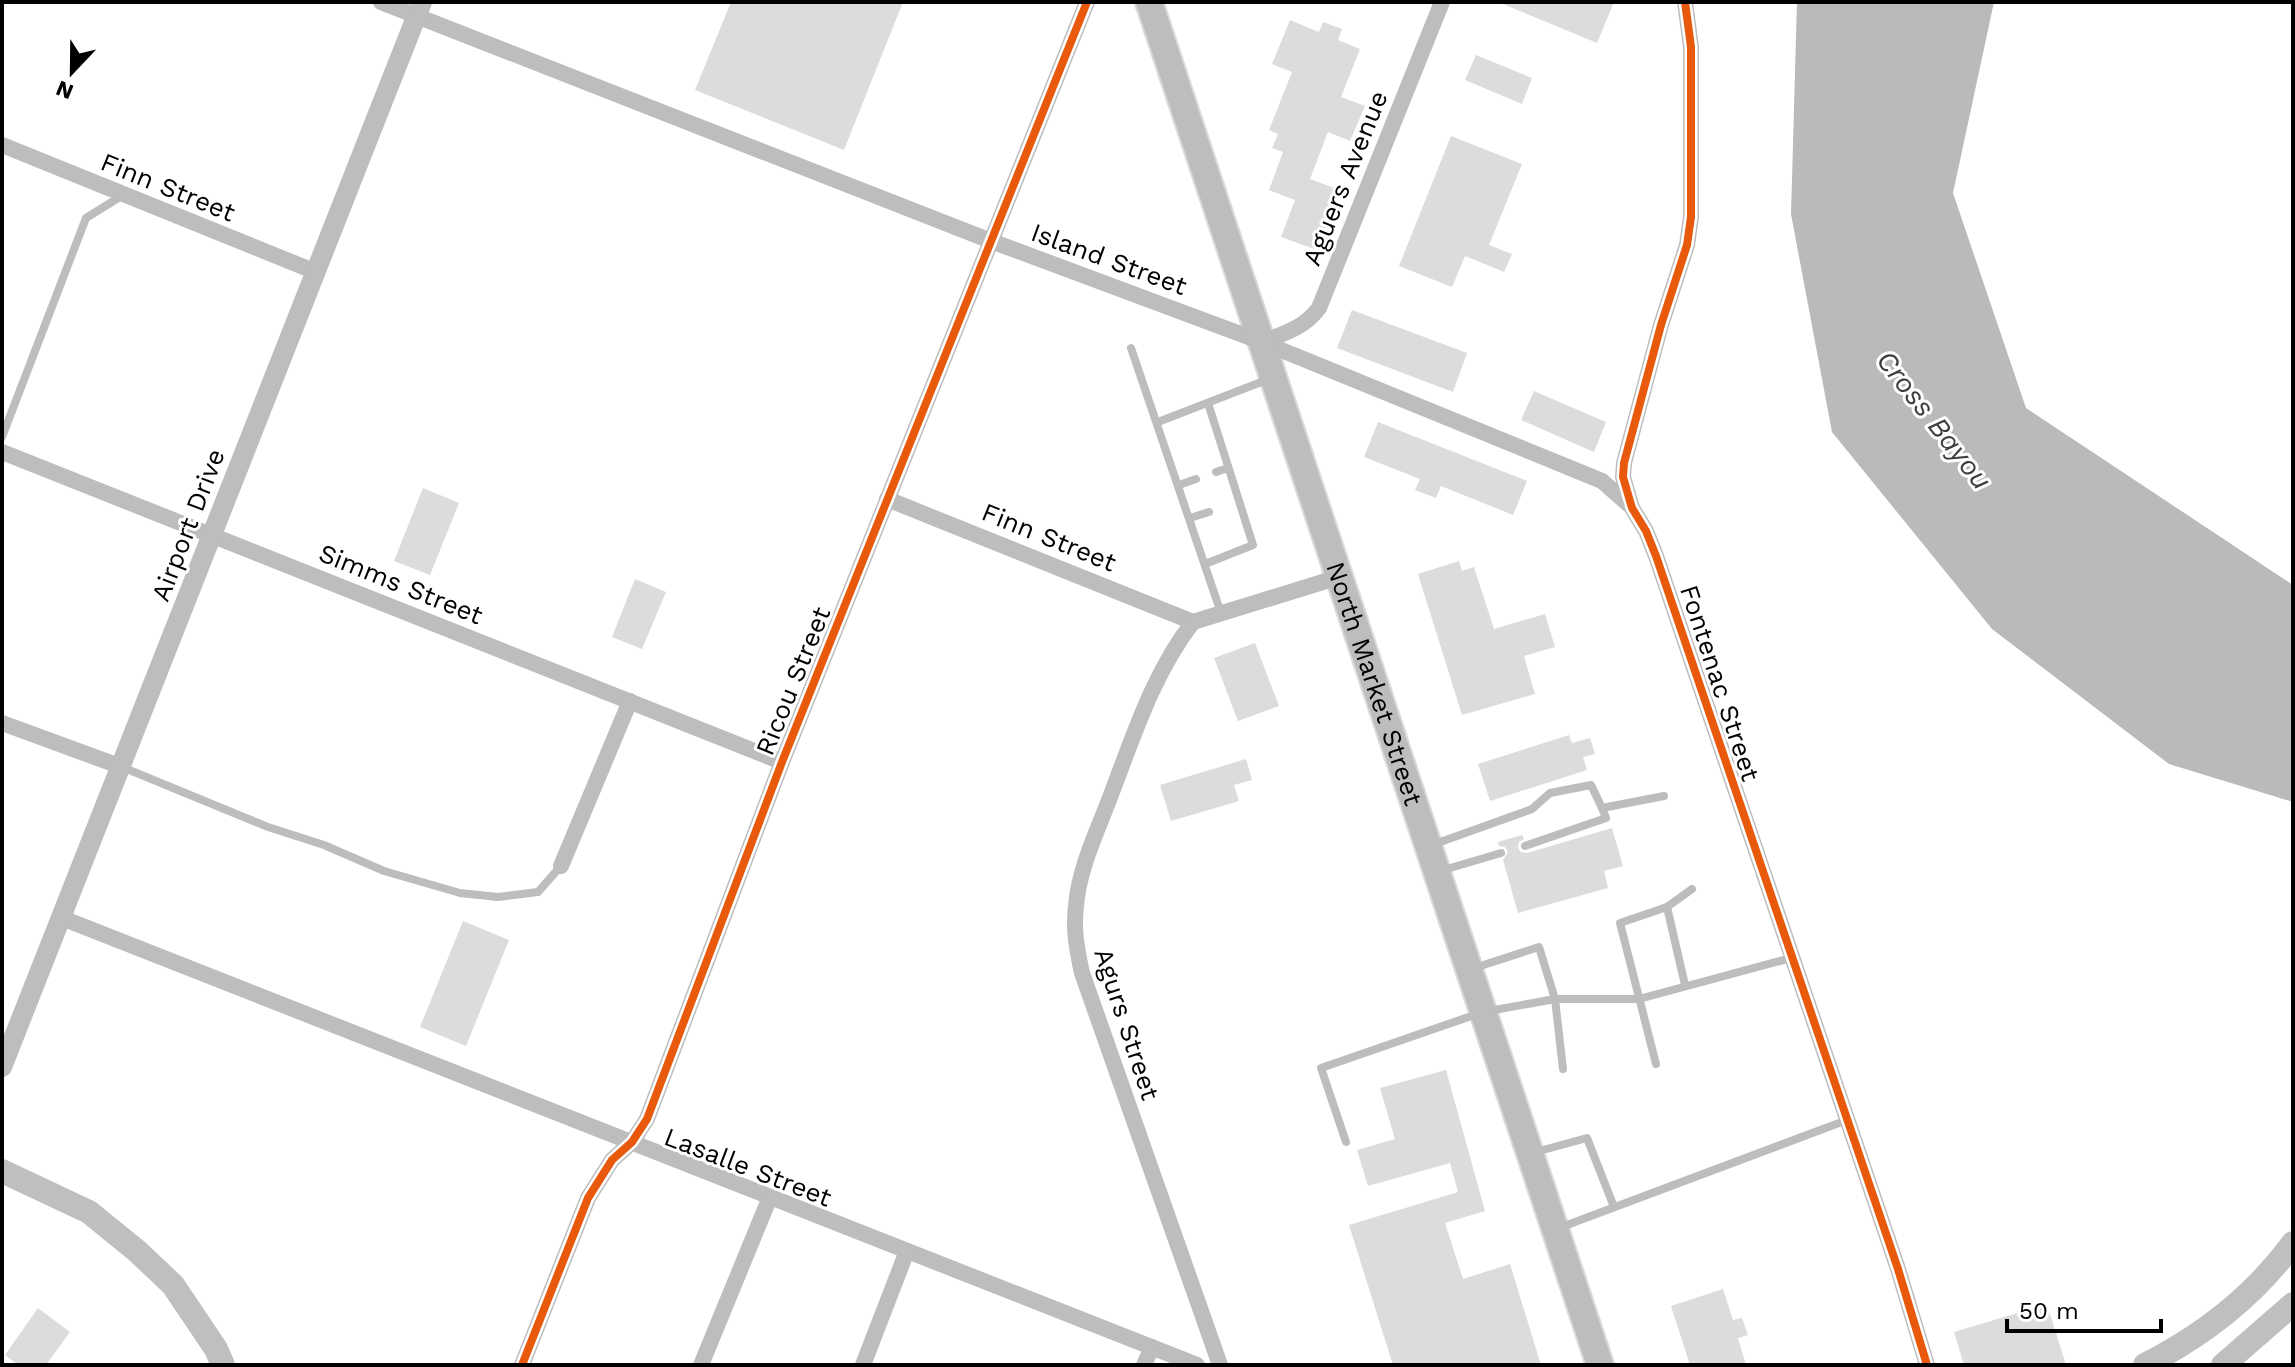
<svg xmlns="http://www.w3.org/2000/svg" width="2295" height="1367" font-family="'Work Sans',sans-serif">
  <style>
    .water { fill: #bababa }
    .building { fill: #dcdcdc }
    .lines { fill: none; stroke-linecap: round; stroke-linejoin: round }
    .primary-casing { stroke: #dbdbdb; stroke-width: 30 }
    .service { stroke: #bdbdbd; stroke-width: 8 }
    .minor { stroke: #bdbdbd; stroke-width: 16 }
    .tertiary { stroke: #bdbdbd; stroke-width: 20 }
    .secondary { stroke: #bfbfbf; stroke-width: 24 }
    .primary { stroke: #bdbdbd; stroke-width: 26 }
    .cycleway-casing { stroke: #fff; stroke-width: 13 }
    .cycleway { stroke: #e8590c; stroke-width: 8 }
    .labels { text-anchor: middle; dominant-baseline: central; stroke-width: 6; stroke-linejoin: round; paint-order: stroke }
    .street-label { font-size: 26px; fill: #000; stroke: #fff }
    .water-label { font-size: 28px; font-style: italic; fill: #3e3e3e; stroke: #fff }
  </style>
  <rect width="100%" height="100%" fill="#fff"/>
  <path class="water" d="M 1797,2 L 1994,2 L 1953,193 L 2026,408 L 2293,585 L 2293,802 L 2169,764 L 1992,629 L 1832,432 L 1791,214 Z"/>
  <g class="building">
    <path d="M 731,2 L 903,2 L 844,150 L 695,90 Z"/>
    <path d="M 1498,2 L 1614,2 L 1597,43 Z"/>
    <path d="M 1290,20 L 1319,32 L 1323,22 L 1342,29 L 1338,40 L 1360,49 L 1341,97 L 1365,106 L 1350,141 L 1328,132 L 1310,179 L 1340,190 L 1317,250 L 1281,237 L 1295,200 L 1269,190 L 1283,152 L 1272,148 L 1278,134 L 1269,130 L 1292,72 L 1272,64 Z"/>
    <path d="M 1476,55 L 1532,78 L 1522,104 L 1465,80 Z"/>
    <path d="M 1451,136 L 1522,164 L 1489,245 L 1512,254 L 1504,272 L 1465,256 L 1452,287 L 1399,266 Z"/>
    <path d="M 1352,310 L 1467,353 L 1453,392 L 1337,348 Z"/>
    <path d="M 1534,391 L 1606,422 L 1594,452 L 1521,420 Z"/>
    <path d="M 1378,422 L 1527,481 L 1513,515 L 1441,486 L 1436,498 L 1415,490 L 1420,479 L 1364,457 Z"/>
    <path d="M 423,488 L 459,503 L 430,575 L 394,561 Z"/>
    <path d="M 1459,561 L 1462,571 L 1474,567 L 1494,629 L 1545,614 L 1555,647 L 1524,656 L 1535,694 L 1462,715 L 1418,574 Z"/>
    <path d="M 635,579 L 666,592 L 642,649 L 612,637 Z"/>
    <path d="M 1255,643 L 1279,706 L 1238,721 L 1214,658 Z"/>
    <path d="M 1569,735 L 1572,743 L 1590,738 L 1595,754 L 1583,757 L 1587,770 L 1490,801 L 1478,764 Z"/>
    <path d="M 1246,759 L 1252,780 L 1234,785 L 1239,801 L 1171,821 L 1160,785 Z"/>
    <path d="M 1612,828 L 1623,866 L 1604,871 L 1608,888 L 1518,913 L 1503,860 L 1508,852 L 1505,847 L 1499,846 L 1498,842 L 1522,835 L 1524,839 L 1519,842 L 1518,848 L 1521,852 L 1527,853 Z"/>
    <path d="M 463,921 L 509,940 L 466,1046 L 420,1027 Z"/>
    <path d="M 1446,1070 L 1485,1211 L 1445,1223 L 1463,1279 L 1510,1264 L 1541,1365 L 1393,1365 L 1349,1225 L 1458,1192 L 1450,1163 L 1368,1186 L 1357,1150 L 1395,1139 L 1380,1088 Z"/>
    <path d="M 1723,1289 L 1733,1320 L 1742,1318 L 1748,1335 L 1738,1338 L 1746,1365 L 1690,1365 L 1671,1306 Z"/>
    <path d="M 2047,1304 L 2066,1365 L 1964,1365 L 1954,1332 Z"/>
    <path d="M 38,1308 L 70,1332 L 46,1365 L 18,1365 L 5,1355 Z"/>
  </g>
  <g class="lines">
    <g class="primary-casing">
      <g id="primary">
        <path id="s1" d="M 1149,2 L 1600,1365"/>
      </g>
    </g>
    <g class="service">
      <path d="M 1131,348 L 1221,613"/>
      <path d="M 1158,422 L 1269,379"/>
      <path d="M 2,437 L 86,218 L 123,195"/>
      <path d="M 1216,472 L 1228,468"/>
      <path d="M 1179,485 L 1196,479"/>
      <path d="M 1190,518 L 1209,512"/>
      <path d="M 1205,564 L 1253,545 L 1208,403"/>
      <path d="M 122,767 L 268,827 L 324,845 L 384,871 L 460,893 L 498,897 L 538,892 L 561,866"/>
      <path d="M 1432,845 L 1532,809 L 1550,793 L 1591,785 L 1602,808 L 1664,796"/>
      <path d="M 1525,846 L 1606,818 L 1602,808"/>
      <path d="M 1440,871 L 1501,853"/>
      <path d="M 1667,907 L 1692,889"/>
      <path d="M 1471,969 L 1539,947 L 1555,999 L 1563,1069"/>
      <path d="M 1656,1064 L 1620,923 L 1667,907 L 1685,985"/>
      <path d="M 1346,1142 L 1321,1068 L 1483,1012 L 1555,999 L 1639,999 L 1791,958"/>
      <path d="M 1532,1153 L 1587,1138 L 1614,1207"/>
      <path d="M 1559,1228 L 1847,1120"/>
    </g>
    <g class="minor">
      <path d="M 381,2 L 991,241 L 1262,342 L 1602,481 L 1628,504"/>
      <path d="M 1685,2 L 1691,47 L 1691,217 L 1687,245 L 1661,325 L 1624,463 L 1623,477 L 1632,508 L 1646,531 L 1656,556 L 1898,1269 L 1927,1365"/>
      <path d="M 2,145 L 316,272"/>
      <path d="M 1262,342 C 1285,333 1304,328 1319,308 L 1442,2"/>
      <path d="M 2,452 L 782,762"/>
      <path d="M 887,499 L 1193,622"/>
      <path d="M 2,723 L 122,767"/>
      <path d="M 561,866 L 630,701"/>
      <path d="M 62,918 L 1197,1365"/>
      <path d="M 522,1365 L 588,1198 L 612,1160 L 632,1142 L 647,1119 L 782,762 L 1087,2"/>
      <path d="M 701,1365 L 770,1197"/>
      <path d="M 863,1365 L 907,1251"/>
      <path d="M 1144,1365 L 1152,1347"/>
      <path d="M 1220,1365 L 1082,973 C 1077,950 1073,929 1076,906 C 1079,869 1096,834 1109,800 C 1133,738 1152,675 1193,622 L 1339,577"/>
    </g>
    <path class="tertiary" d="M 2,1067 L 422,2"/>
    <g class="secondary">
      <path d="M 2,1171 L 89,1212 L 137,1251 L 173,1285 L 216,1349 L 223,1365"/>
      <path d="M 2145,1365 C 2202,1336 2255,1295 2293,1243"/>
      <path d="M 2223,1365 L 2293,1304"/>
    </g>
    <use href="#primary" class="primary"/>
    <g class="cycleway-casing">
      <g id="cycleway">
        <path d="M 1685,2 L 1691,47 L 1691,217 L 1687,245 L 1661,325 L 1624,463 L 1623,477 L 1632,508 L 1646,531 L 1656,556 L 1898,1269 L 1927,1365"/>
        <path d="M 522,1365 L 588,1198 L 612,1160 L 632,1142 L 647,1119 L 782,762 L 1087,2"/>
      </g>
    </g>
    <use href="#cycleway" class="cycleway"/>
  </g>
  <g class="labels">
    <g class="street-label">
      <text transform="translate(1345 178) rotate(-68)">Aguers Avenue</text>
      <text transform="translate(168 187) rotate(22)">Finn Street</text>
      <text transform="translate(1109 259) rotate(20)">Island Street</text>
      <text transform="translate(188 525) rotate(-69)">Airport Drive</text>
      <text transform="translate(1049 537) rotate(22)">Finn Street</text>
      <text transform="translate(401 584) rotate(22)">Simms Street</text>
      <text transform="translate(793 681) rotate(-68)">Ricou Street</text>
      <text transform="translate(1720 683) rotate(72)">Fontenac Street</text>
      <text stroke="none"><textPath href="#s1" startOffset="718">North Market Street</textPath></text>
      <text transform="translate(1127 1024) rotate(72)">Agurs Street</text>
      <text transform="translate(748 1167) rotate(21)">Lasalle Street</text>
    </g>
    <g class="water-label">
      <text transform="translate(1934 420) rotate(52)">Cross Bayou</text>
    </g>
  </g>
  <rect width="2295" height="1367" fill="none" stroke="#000000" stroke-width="8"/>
  <g transform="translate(72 72) rotate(202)" stroke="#ffffff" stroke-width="6" paint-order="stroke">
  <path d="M0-6L14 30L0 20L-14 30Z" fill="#000000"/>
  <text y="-12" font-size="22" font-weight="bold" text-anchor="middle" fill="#000000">N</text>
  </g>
  <path d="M2007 1319v12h154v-12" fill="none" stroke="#000000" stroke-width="4"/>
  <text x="2019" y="1319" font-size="24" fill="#000000" stroke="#ffffff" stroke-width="6" paint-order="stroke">50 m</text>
</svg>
